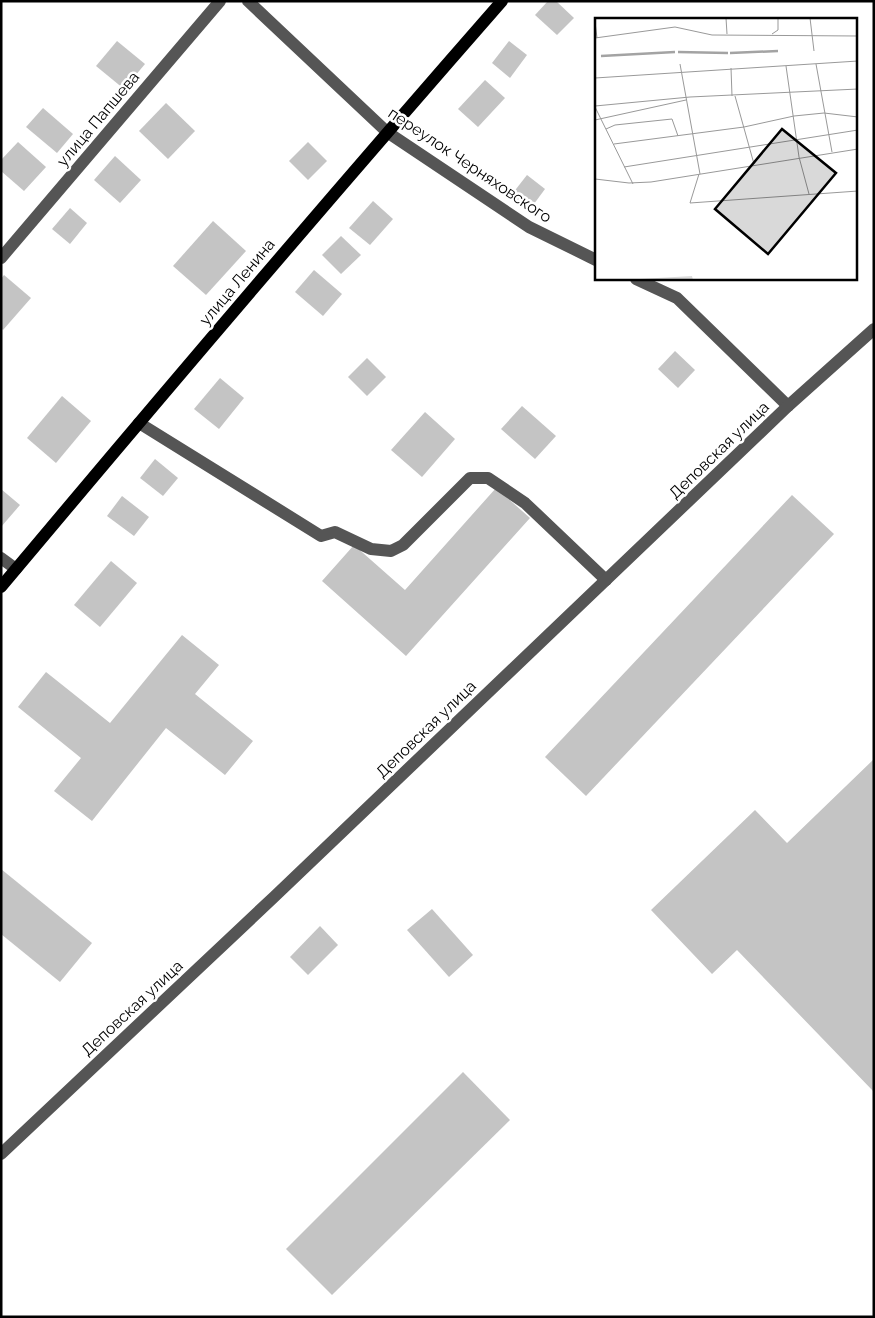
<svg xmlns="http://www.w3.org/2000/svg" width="875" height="1318" font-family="Raleway,sans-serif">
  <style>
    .building { fill: #c4c4c4 }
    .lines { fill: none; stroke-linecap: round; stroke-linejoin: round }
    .minor { stroke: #555; stroke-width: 12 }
    .major { stroke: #000; stroke-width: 12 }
    .labels { text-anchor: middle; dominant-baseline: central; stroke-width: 5; stroke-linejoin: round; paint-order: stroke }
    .street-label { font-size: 16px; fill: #000; stroke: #fff }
    .inset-river { fill: none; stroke: #a3a3a3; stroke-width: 2.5 }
    .inset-road { fill: none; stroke: #999; stroke-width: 1 }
    .view { fill: #000; fill-opacity: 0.15; stroke: #000; stroke-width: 2.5 }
    .inset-edge { fill: none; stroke: #000; stroke-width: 2.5 }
  </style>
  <rect width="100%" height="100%" fill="#fff"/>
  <g class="building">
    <path d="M 548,1 L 556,1 L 574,18 L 557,35 L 535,15 Z"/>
    <path d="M 117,41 L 145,64 L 124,89 L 96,66 Z"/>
    <path d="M 509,41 L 527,55 L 510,78 L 492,63 Z"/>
    <path d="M 485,80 L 505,98 L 478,127 L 458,109 Z"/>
    <path d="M 166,103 L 195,131 L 168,159 L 139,131 Z"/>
    <path d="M 43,108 L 73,134 L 57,153 L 26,127 Z"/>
    <path d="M 18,142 L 46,167 L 24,191 L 1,171 L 1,160 Z"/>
    <path d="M 308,142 L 327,161 L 308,180 L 289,161 Z"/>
    <path d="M 115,156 L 141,180 L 120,203 L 94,180 Z"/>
    <path d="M 527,175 L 545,189 L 528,212 L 509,198 Z"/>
    <path d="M 373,201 L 393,219 L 370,245 L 349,228 Z"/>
    <path d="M 70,208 L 87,223 L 70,244 L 52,229 Z"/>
    <path d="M 213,221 L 246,251 L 206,295 L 173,266 Z"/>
    <path d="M 341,236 L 361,255 L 341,274 L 322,255 Z"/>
    <path d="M 314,270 L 342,294 L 323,316 L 295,292 Z"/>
    <path d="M 4,275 L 31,298 L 3,330 L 1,328 L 1,279 Z"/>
    <path d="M 675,351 L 695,370 L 678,388 L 658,369 Z"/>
    <path d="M 367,358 L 386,377 L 367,396 L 348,377 Z"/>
    <path d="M 220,378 L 244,398 L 219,429 L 194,409 Z"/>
    <path d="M 62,396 L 91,421 L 56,463 L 27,438 Z"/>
    <path d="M 522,406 L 556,436 L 535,459 L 501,429 Z"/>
    <path d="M 425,412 L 455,439 L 422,477 L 391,450 Z"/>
    <path d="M 155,459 L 178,478 L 163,496 L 140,478 Z"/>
    <path d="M 496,488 L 530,518 L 406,656 L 322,581 L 354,545 L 405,590 Z"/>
    <path d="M 1,489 L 20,505 L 1,527 Z"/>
    <path d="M 792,495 L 834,534 L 586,796 L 545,757 Z"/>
    <path d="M 122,496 L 149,517 L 134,536 L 107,516 Z"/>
    <path d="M 111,561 L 137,583 L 100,627 L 74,605 Z"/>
    <path d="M 182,635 L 219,665 L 195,694 L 253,741 L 225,775 L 166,728 L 92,821 L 54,791 L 81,758 L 18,707 L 46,672 L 110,723 Z"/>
    <path d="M 874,759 L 874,1092 L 737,950 L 712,974 L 651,910 L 755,810 L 787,843 Z"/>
    <path d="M 1,869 L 92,943 L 60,982 L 1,934 Z"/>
    <path d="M 432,909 L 473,955 L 449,977 L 407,930 Z"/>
    <path d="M 320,926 L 338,945 L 308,975 L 290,957 Z"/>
    <path d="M 463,1072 L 510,1120 L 332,1295 L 286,1249 Z"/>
  </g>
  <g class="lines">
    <g class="minor">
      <path d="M 248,1 L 387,132 L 529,227 L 596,260"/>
      <path d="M 1,258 L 220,1"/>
      <path d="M 636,279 L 677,298 L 788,406"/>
      <path d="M 139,423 L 321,536 L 335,532 L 371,549 L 391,551 L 403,545 L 470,478 L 488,478 L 525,503 L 606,580"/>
      <path d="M 1,558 L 16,569"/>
      <path d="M 1,1154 L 274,897 L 788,406 L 874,329"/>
    </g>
    <path class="major" d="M 1,587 C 166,390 333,194 502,1"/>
  </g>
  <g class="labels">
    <g class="street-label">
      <text transform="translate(98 119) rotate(-50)">улица Папшева</text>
      <text transform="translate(470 165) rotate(34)">переулок Черняховского</text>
      <text transform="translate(237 282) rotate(-50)">улица Ленина</text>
      <text transform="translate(719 450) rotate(-44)">Деповская улица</text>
      <text transform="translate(426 729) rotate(-44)">Деповская улица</text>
      <text transform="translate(132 1008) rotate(-43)">Деповская улица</text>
    </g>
  </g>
  <g transform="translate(595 18)">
    <rect width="262" height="262" fill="#fff"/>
    <path d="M 97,258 L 98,262 L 28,262 Z" fill="#dcdcdc"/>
    <path class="inset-river" d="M 83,34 L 133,35M 135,35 L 183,33M 6,38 L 80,34"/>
    <path class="inset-road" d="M 131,0 L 132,16M 215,0 L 219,33M 0,4 L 2,20M 177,16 L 183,12 L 183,0M 0,20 L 80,9 L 117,17 L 263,18M 85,46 L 105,156M 221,46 L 237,134M 191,48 L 204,139 L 214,176M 136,50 L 137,78M 0,60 L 263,43M 140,78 L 159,146M 0,88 L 95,79 L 263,71M 0,89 L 38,166M 0,102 L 91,82M 11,111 L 20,107 L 77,101 L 83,118M 19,126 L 149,109 L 199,98 L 229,95 L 263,99M 29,149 L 263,112M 104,156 L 95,185 L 263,173M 0,161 L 34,165 L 56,164 L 263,131"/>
    <path class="view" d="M 187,111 L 241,155 L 173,236 L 120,191 Z"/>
    <rect width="262" height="262" class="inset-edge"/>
  </g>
  <rect width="875" height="1318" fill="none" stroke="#000000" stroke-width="5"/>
</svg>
